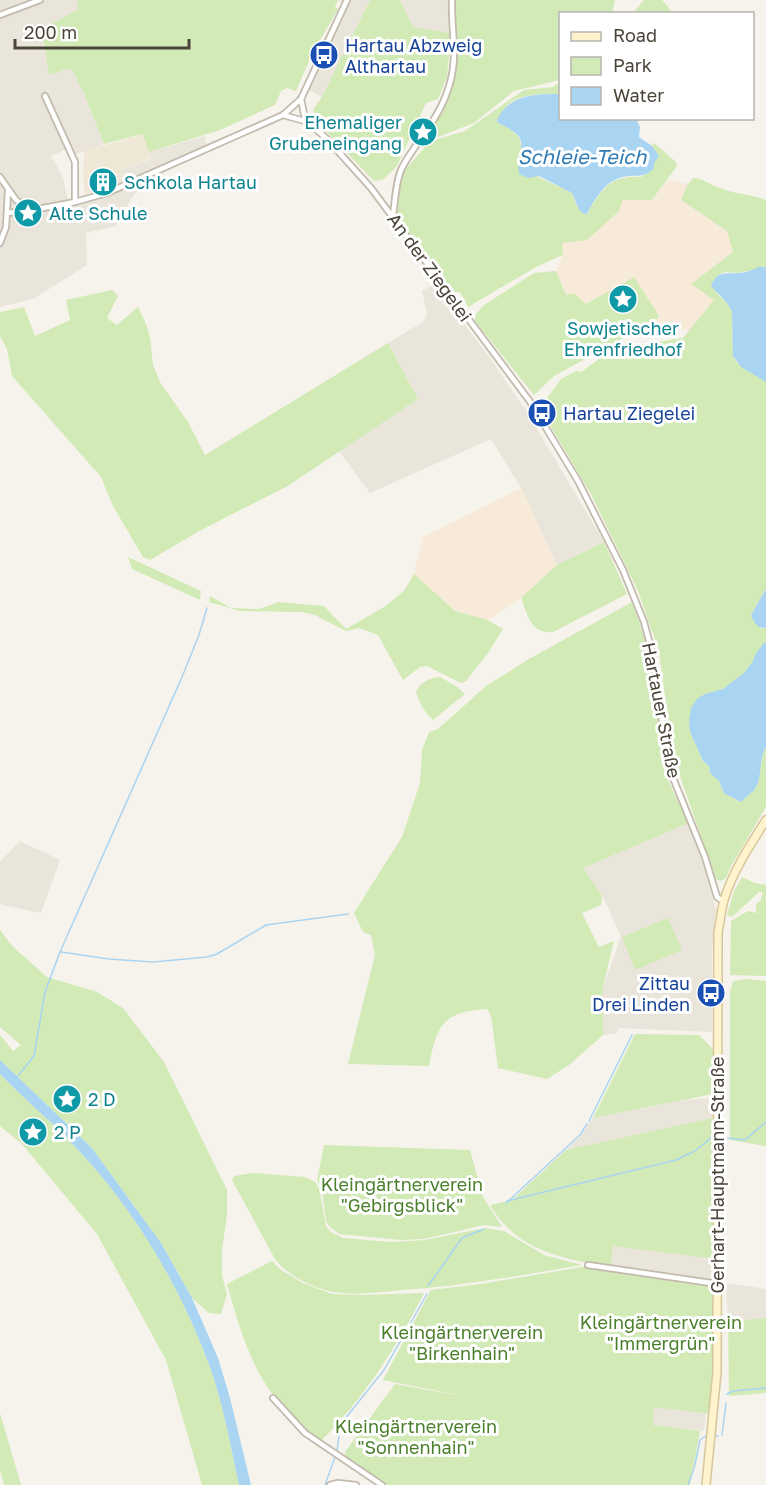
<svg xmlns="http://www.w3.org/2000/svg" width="766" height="1485" font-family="'Golos Text',sans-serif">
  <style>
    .residential { fill: #eae5da }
    .commercial { fill: #f7ead8 }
    .education { fill: #efe8d6 }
    .green { fill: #d2eab5 }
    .water { fill: #a9d4f2 }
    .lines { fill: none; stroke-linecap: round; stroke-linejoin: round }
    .stream { stroke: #a9d4f2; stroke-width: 1.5 }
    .street-casing { stroke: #c2bbae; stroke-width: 8 }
    .secondary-casing { stroke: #d6c79b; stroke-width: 10 }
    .street { stroke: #fff; stroke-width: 4.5 }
    .secondary { stroke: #fff3cd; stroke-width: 7 }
    .labels { text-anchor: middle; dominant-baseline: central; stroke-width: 6; stroke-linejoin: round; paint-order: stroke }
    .transit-label { font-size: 18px; fill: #164399; stroke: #fff; text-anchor: start }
    .culture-label { font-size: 18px; fill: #0d838f; stroke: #fff; text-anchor: start }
    .street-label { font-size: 18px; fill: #4b4439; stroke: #fff }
    .park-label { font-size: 18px; fill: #4a7f2a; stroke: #fff }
    .water-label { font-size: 20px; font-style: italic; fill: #2e7ab2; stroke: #fff }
  </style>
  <rect width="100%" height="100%" fill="#f6f3ec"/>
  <g class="residential">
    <path d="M 0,0 L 77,0 L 80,8 L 49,75 L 71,68 L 83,91 L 104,144 L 74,155 L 69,148 L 51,156 L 63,177 L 69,206 L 84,203 L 125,187 L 120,170 L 151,159 L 149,152 L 205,136 L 206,145 L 162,165 L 164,178 L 134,194 L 116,226 L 86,233 L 87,265 L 33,299 L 0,307 Z"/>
    <path d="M 338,0 L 370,0 L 322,97 L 309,90 L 348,5 Z"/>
    <path d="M 400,0 L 452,0 L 451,33 L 413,27 Z"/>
    <path d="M 434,284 L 490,358 L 527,412 L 604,542 L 557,565 L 521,488 L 491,439 L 370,493 L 339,451 L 418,399 L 388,343 L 423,322 L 427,313 L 422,291 Z"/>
    <path d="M 689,823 L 704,867 L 716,910 L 712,949 L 712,1032 L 619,1028 L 615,1034 L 603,1035 L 603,987 L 621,937 L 602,895 L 583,868 Z"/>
    <path d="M 20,841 L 60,860 L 41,913 L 2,905 L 0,902 L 0,862 Z"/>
    <path d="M 712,1098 L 712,1118 L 566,1150 L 581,1136 L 593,1118 L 685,1100 Z"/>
    <path d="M 613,1245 L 716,1259 L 716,1283 L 611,1267 Z"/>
    <path d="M 726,1283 L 766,1289 L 766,1318 L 728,1321 Z"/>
    <path d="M 654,1406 L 706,1413 L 704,1431 L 653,1425 Z"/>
  </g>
  <g class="commercial">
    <path d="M 668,180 L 688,184 L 681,200 L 727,231 L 733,252 L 691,284 L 714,300 L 690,330 L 650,327 L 659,316 L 586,304 L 574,293 L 566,295 L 556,271 L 563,255 L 562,243 L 623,200 L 652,200 Z"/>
    <path d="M 521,488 L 557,565 L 521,598 L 488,620 L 455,611 L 414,574 L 423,537 Z"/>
  </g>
  <path class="education" d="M 144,134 L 151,158 L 120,170 L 124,181 L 85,196 L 83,176 L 84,151 Z"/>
  <g class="green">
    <path d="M 77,0 L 338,0 L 335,7 L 338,9 L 312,54 L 296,91 L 287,88 L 281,91 L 275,105 L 220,130 L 149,152 L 143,134 L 104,144 L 83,91 L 71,68 L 49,75 L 42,29 L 79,9 Z"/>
    <path d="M 370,0 L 400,0 L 413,27 L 451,33 L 447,77 L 438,99 L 426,103 L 397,166 L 384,179 L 374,181 L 321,126 L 313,110 L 322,97 Z"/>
    <path d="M 454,0 L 615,0 L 612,13 L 560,14 L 560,80 L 514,91 L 474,123 L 438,137 L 413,151 C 431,125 455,88 457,55 C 457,37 453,19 454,0 Z"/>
    <path d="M 644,0 L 662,0 L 673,13 L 633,13 Z"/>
    <path d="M 560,82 L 560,94 C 535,94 504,93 498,123 C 520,133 526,141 517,164 C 534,177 553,183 572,193 L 576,205 L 586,215 C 602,190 609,175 641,177 L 654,164 L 655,151 L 652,146 L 654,143 L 676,162 L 677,166 L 652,200 L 623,200 L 618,212 L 587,240 L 562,243 L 563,255 L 536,267 L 468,307 L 460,292 L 452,292 L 444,281 L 398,216 L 396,210 L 403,172 L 426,146 L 438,139 L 465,131 L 524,90 L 553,87 Z"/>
    <path d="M 693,178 C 703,178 710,185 720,188 C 734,194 751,194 766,200 L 766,267 L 737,273 L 725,272 L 718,275 L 717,294 L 727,303 L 732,311 L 733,355 L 736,362 L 766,382 L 766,589 L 751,615 L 761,628 L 766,628 L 766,643 C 758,648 757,654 753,662 C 743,679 723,692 705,694 L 689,721 L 690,732 L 703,761 L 709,766 L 710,773 L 719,781 L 724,793 L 740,802 C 744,797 752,793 755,789 C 763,776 758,760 766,747 L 766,807 L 731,866 L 726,878 L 721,881 L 716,879 L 673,756 L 659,651 L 638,591 L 592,496 L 540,408 L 561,379 L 576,371 L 581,372 L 613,349 L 683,338 L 714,300 L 691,284 L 733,252 L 727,231 L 681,200 L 688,184 Z"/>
    <path d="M 556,271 L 566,295 L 574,293 L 586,304 L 634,277 L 659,316 L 650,327 L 638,330 L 554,376 L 534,395 L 475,321 L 476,314 L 484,305 L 534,273 Z"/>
    <path d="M 112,290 L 118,296 L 107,318 L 117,325 L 138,307 L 146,324 L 150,337 L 153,365 L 160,382 L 188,422 L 205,455 L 388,343 L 418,399 L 286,487 L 201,530 L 150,560 L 143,557 L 113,506 L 101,477 L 12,376 L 7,349 L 0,336 L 0,312 L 24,307 L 35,336 L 70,320 L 66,300 Z"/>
    <path d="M 604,542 L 627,594 L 553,632 C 530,634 528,615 521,598 L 557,565 Z"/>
    <path d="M 128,557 L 201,591 L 200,600 L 132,569 Z"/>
    <path d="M 414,574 L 455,611 L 488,620 L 503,629 L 488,653 L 466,681 L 461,683 L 427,666 L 420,667 L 403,680 L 378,635 L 359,628 L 346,631 L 315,615 L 301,612 L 240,611 L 209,602 L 210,596 L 231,608 L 259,609 L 279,602 L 324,606 L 346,629 L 384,607 L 404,591 Z"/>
    <path d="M 632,602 C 645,635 653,669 657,705 C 659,723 658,742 662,760 C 667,782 679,803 689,823 L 583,868 L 602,895 L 601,905 L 582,913 L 599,947 L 614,941 L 603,987 L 603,1035 L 569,1065 L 547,1079 L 498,1068 L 491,1016 L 487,1009 C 442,1012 437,1025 429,1066 L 348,1064 L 375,955 L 371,935 L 363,932 L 354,913 L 402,837 L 420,783 L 422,750 L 429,732 L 438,729 L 486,686 L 529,659 Z"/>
    <path d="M 440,677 L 456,686 L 465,694 L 433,720 C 425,713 419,702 416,692 C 421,682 429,678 440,677 Z"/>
    <path d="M 742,877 L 755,883 L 766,885 L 766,976 L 730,975 L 731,921 L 748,911 L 756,913 L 756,904 L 760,901 L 763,893 L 759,892 L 732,917 L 727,915 L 734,891 Z"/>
    <path d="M 668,918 L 682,950 L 635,970 L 622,937 Z"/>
    <path d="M 0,930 L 12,946 L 47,977 L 97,992 L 123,1008 L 164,1062 L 227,1190 L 227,1215 L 222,1250 L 222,1276 L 227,1294 L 221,1314 L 209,1313 L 192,1298 L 161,1243 L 91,1147 L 0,1060 L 0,1035 L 13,1051 L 21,1045 L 0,1027 Z"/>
    <path d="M 746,979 L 766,981 L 766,1146 L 730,1140 L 730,992 L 733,981 Z"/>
    <path d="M 635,1034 L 699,1035 L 713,1049 L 713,1076 L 711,1077 L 713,1082 L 713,1094 L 593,1118 Z"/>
    <path d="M 0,1074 C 26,1101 56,1125 81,1153 C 136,1212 180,1287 208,1362 C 223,1401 230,1444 239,1485 L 202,1485 L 166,1360 L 97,1234 L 21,1143 L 0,1126 Z"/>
    <path d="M 712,1118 L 716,1259 L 613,1246 L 611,1267 C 562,1259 517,1251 490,1205 L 512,1200 L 566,1150 Z"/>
    <path d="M 324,1145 L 470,1150 L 483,1197 L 502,1227 L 484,1225 L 424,1239 L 401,1240 L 339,1234 L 330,1227 L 326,1221 L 322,1189 L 317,1180 Z"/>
    <path d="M 253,1173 L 305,1177 L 315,1182 L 319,1188 L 326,1226 L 331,1232 L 343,1238 L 391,1242 L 425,1240 L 485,1228 L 504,1231 L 544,1255 L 582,1265 C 522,1275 464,1286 403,1290 C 381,1292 357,1296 334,1292 C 313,1288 288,1276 275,1259 L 232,1180 L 234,1176 Z"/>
    <path d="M 272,1261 L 281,1270 L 303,1283 L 332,1294 L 362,1295 L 424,1293 C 396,1348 364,1398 320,1442 C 304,1427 287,1413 274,1396 C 249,1364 238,1322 227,1284 Z"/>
    <path d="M 588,1266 L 716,1286 L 716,1372 L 712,1414 L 654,1407 L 653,1425 L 700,1431 L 690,1485 L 386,1485 L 346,1458 L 345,1452 L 395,1384 L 474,1398 L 383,1380 L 431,1290 L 481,1284 Z"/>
    <path d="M 766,1318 L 766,1393 L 729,1396 L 728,1321 Z"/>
    <path d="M 0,1413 L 21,1485 L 4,1485 L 0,1470 Z"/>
  </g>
  <g class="water">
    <path d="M 560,94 L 560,118 L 636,119 L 640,127 L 639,137 L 652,146 L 659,156 L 654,163 L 654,168 C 644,179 635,174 623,177 C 604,181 595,200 586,215 L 579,210 L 572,193 L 539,176 L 528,178 L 519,174 C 515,146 536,140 498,123 L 497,120 C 509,94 536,94 560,94 Z"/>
    <path d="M 759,267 L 766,267 L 766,382 L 741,367 L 733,356 L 732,311 L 727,303 L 711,286 C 717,270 726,274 740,273 C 747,272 753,270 759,267 Z"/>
    <path d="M 766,589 L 766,628 C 757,628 754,623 751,615 Z"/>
    <path d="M 764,643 L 766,643 L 766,747 C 758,760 763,776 755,789 C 752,793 745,797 741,802 L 724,793 L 719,781 L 710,773 L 709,766 L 703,761 L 690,732 L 689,721 L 691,708 L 697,699 L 705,694 L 723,689 L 744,673 L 753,661 L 756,653 Z"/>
    <path d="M 0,1060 L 91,1147 L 161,1243 L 192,1298 L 218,1358 L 230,1398 L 251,1485 L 239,1485 C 230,1444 223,1401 208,1362 C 180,1287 136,1212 81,1153 C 56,1125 26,1101 0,1074 Z"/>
  </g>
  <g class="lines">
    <g class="stream">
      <path d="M 61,952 L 109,959 L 153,962 L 207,957 L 217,954 L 266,925 L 348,914"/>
      <path d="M 17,1077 L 34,1056 L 45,992 L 60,952 L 182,677 L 199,635 L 207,608"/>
      <path d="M 589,1121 L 632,1035"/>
      <path d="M 727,1138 L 745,1140 L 766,1122"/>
      <path d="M 507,1201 L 676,1160 L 695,1151 L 711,1138"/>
      <path d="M 506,1203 L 580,1135 L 587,1124"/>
      <path d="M 428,1286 L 462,1238 L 484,1229"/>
      <path d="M 727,1394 L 733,1391 L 766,1388"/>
      <path d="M 722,1435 L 726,1403"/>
      <path d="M 716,1436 L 718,1436"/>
      <path d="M 337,1452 L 340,1425 L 384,1370 L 427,1294"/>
      <path d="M 325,1485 L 335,1457"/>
      <path d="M 688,1485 L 694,1469 L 700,1440 L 707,1435"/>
    </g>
    <g class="street-casing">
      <g id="street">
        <path d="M 0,15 L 40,0"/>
        <path d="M 45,96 L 75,162 L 75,202"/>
        <path d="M 301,99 L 305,119"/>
        <path d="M 283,115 L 308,122 L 327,139 L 371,188 L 531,403 L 578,481 L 623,570 L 644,622 L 652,652 L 669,768 L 705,857 L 717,897 L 724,902"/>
        <path d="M 0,177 L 16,200 L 29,209 L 38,209 L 75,202 L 107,193 L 283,115 L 301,99 L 347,0"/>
        <path d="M 8,213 L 16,212 L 24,207"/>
        <path d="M 393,215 C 395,202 396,177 403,166 C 416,142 436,122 446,95 C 460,60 451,36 452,0"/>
        <path d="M 0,243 L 6,227 L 8,191"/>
        <path d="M 588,1265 L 718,1284"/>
        <path d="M 273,1398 L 305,1433 L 382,1485"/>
        <path d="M 330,1485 L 338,1483 L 356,1485"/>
      </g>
    </g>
    <g class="secondary-casing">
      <path id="secondary" d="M 706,1485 L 717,1372 L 718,933 C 720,922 721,911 724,900 C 733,871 750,845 766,820"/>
    </g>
    <use href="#street" class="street"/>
    <use href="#secondary" class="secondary"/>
  </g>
  <defs>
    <g id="bus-disc" transform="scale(1.5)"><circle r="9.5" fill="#1a4fb4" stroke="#fff"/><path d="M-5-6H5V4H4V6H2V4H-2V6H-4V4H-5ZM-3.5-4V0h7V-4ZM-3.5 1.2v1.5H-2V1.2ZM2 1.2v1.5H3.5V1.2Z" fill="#fff"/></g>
    <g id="sight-disc" transform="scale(1.5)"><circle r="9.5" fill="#0f9aa8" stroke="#fff"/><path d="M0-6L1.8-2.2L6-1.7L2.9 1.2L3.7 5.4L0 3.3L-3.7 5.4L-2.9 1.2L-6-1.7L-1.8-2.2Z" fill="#fff"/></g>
    <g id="building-disc" transform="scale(1.5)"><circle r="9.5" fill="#0f9aa8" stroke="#fff"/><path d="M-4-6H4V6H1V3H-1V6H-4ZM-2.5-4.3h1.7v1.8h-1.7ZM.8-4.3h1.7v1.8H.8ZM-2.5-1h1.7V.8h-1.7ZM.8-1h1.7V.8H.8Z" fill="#fff"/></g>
  </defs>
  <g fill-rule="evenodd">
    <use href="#bus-disc" x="324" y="55"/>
    <use href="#sight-disc" x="423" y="132"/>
    <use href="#building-disc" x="103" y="182"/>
    <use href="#sight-disc" x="28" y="213"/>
    <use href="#sight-disc" x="623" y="299"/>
    <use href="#bus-disc" x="542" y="413"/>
    <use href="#bus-disc" x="711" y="993"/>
    <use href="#sight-disc" x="67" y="1099"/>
    <use href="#sight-disc" x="33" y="1132"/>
  </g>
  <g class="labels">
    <g class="transit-label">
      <text x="345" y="45">Hartau Abzweig<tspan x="345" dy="21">Althartau</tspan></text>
      <text x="563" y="413">Hartau Ziegelei</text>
      <text x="690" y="983" text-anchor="end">Zittau<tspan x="690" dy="21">Drei Linden</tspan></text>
    </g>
    <g class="culture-label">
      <text x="402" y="122" text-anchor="end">Ehemaliger<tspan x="402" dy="21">Grubeneingang</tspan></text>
      <text x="124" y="182">Schkola Hartau</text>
      <text x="49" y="213">Alte Schule</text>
      <text x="623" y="328" text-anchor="middle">Sowjetischer<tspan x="623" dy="21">Ehrenfriedhof</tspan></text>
      <text x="88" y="1099">2 D</text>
      <text x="54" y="1132">2 P</text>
    </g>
    <g class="street-label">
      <text transform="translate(430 267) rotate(54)">An der Ziegelei</text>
      <text transform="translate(662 710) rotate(79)">Hartauer Straße</text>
      <text transform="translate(717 1175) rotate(-90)">Gerhart-Hauptmann-Straße</text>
    </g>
    <g class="park-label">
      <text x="402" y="1184">Kleingärtnerverein<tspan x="402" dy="21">"Gebirgsblick"</tspan></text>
      <text x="661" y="1322">Kleingärtnerverein<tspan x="661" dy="21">"Immergrün"</tspan></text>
      <text x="462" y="1332">Kleingärtnerverein<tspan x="462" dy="21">"Birkenhain"</tspan></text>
      <text x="416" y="1426">Kleingärtnerverein<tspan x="416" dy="21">"Sonnenhain"</tspan></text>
    </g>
    <g class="water-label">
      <text x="582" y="156">Schleie-Teich</text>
    </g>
  </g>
  <rect x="559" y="12" width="195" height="108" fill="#ffffff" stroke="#b7b4b0" stroke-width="1.5"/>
  <rect x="571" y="32" width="30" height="9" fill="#fff3cd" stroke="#b7b4b0" stroke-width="1.5"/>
  <text x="613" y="42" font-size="18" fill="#4b4439">Road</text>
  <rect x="571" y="57" width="30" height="18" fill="#d2eab5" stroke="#b7b4b0" stroke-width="1.5"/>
  <text x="613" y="72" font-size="18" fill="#4b4439">Park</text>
  <rect x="571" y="87" width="30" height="18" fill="#a9d4f2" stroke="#b7b4b0" stroke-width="1.5"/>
  <text x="613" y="102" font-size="18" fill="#4b4439">Water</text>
  <path d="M15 39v9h174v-9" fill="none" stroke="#4b4439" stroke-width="3"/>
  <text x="24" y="39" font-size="18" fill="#4b4439" stroke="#ffffff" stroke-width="4.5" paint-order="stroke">200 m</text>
</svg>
